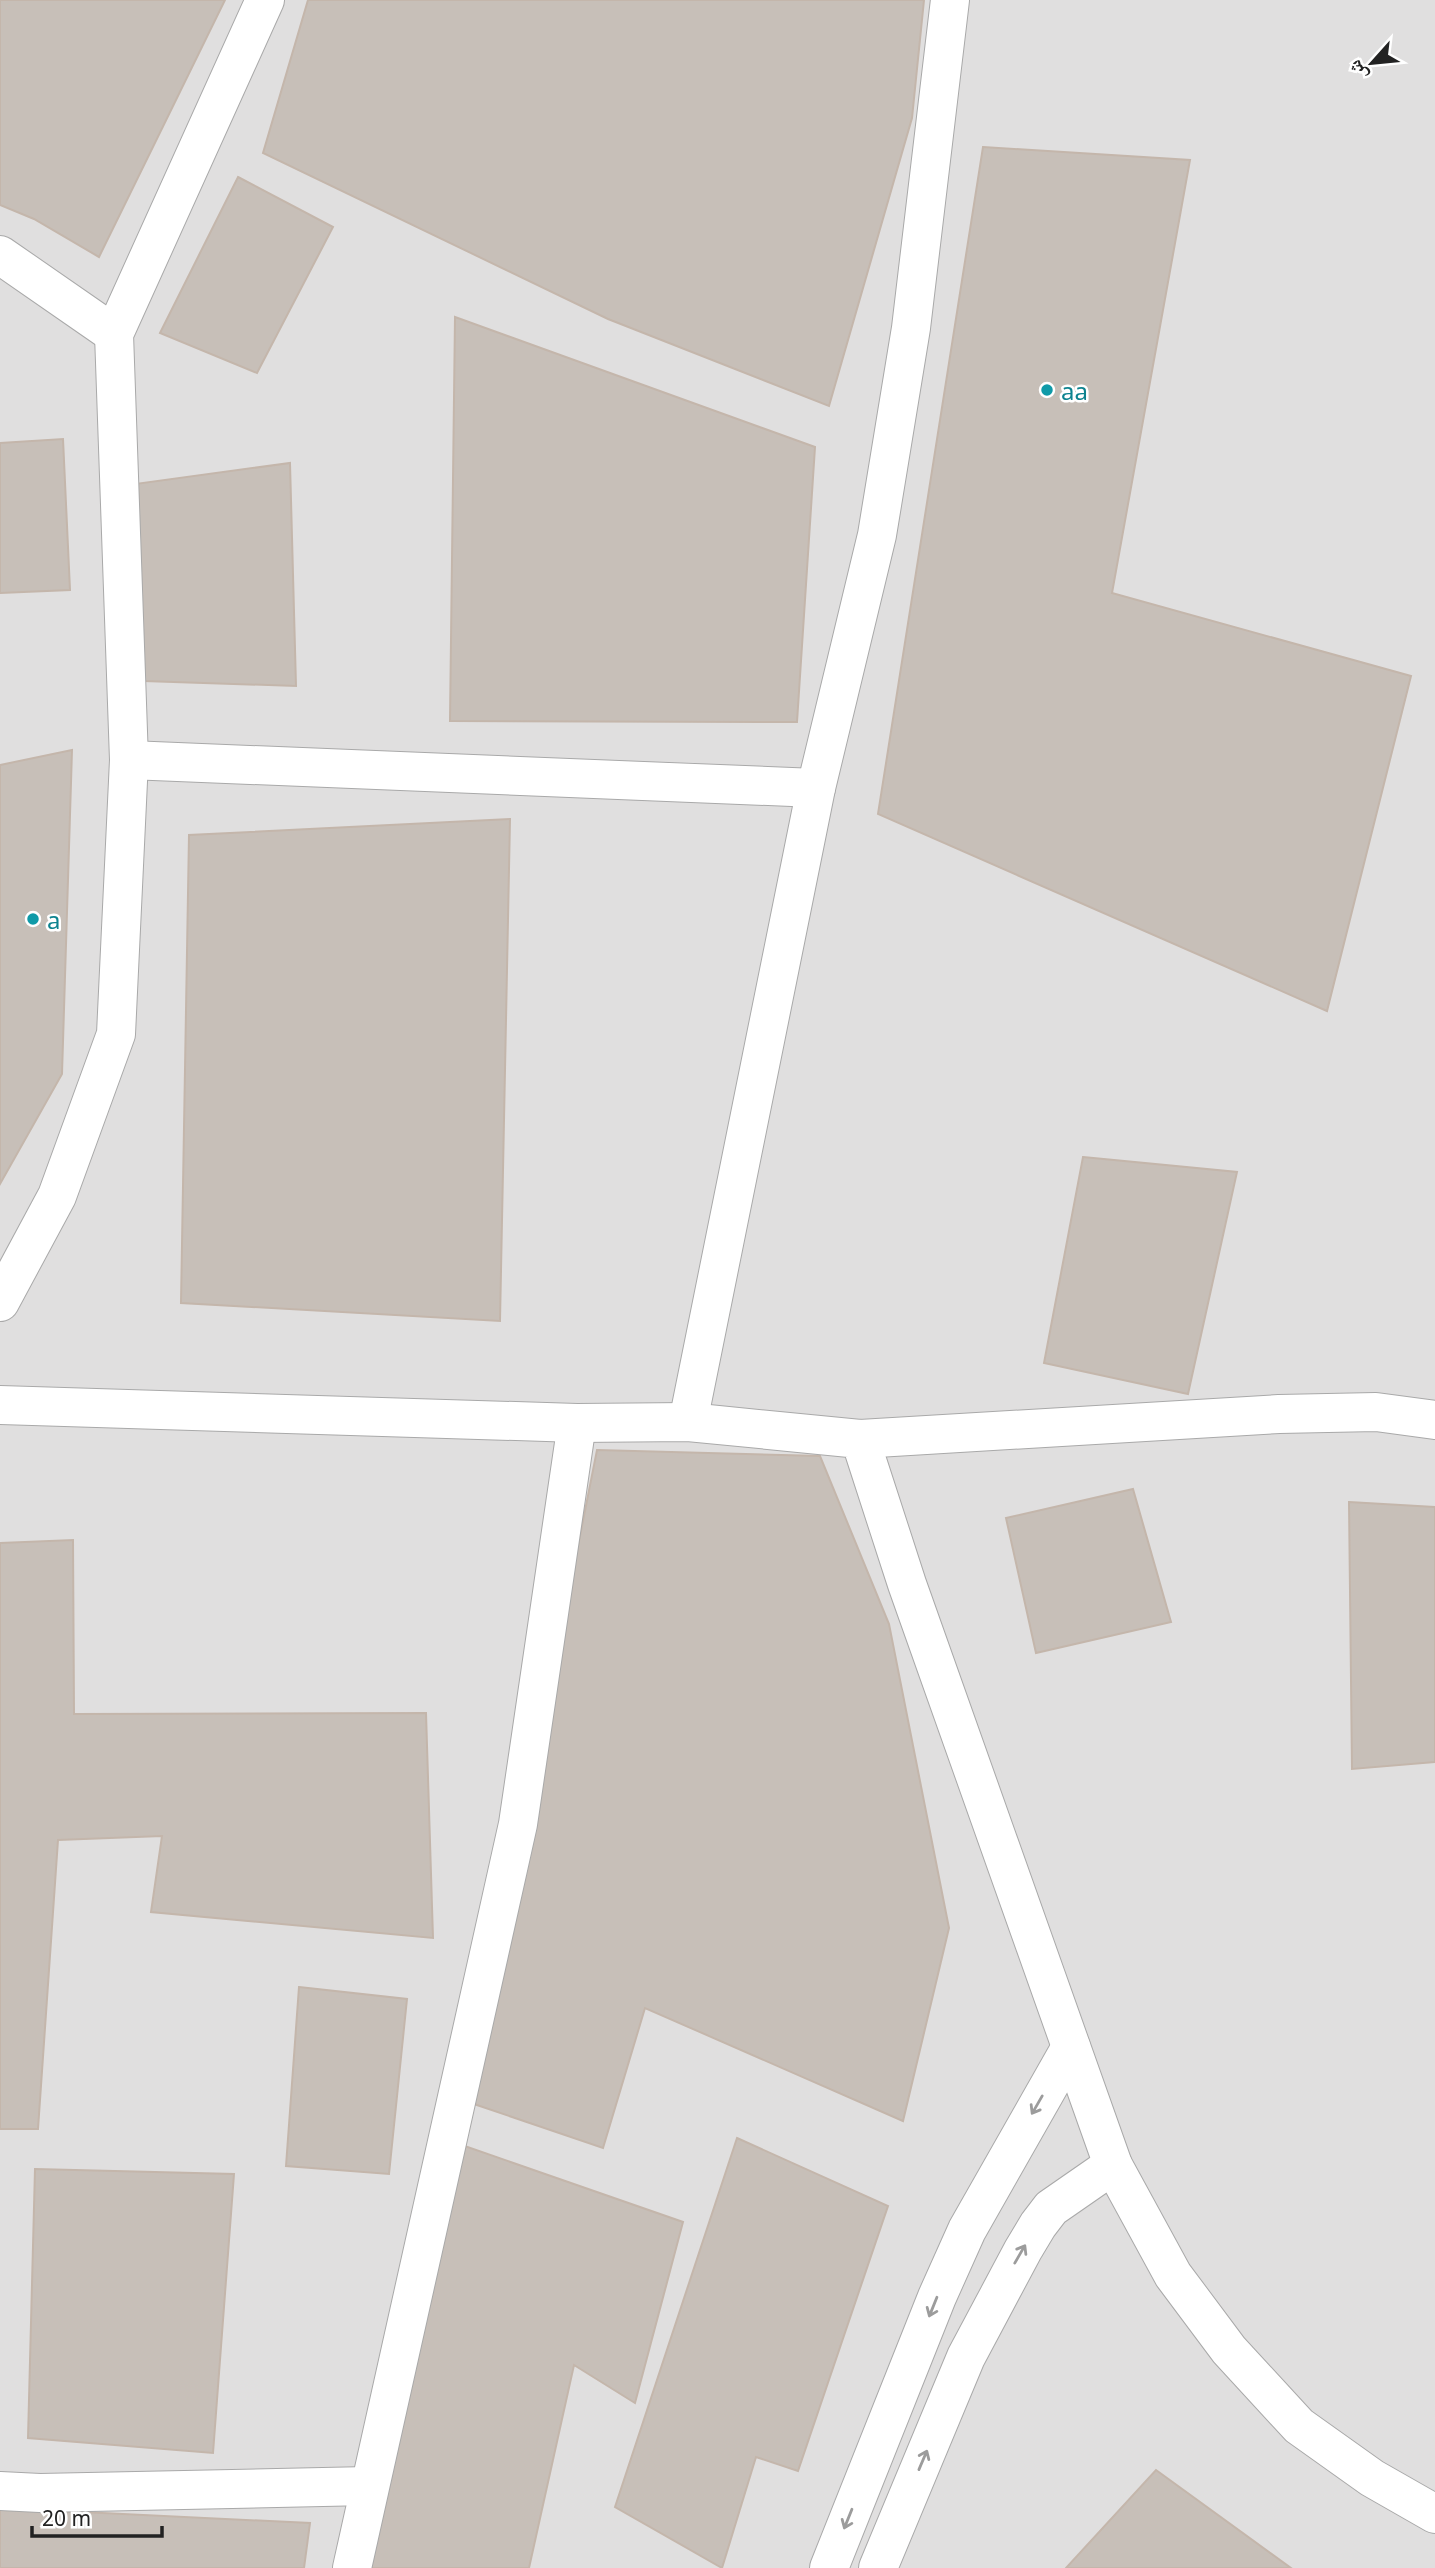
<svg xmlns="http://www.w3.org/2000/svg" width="1435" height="2568" font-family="'Noto Sans','Noto Naskh Arabic',sans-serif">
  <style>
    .residential { fill: #e0dfdf }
    .building { fill: #c7bfb8; stroke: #c4b6ab; stroke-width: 2 }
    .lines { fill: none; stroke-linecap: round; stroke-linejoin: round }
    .minor-casing { stroke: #a9a9a9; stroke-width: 40 }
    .tertiary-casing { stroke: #a9a9a9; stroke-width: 40 }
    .minor { stroke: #fff; stroke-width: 38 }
    .tertiary { stroke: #fff; stroke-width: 38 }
    .oneway { stroke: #9c9c9c }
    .culture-dot { fill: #0f9aa8; stroke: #fff; stroke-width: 2.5 }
    .labels { text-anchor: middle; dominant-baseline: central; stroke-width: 5; stroke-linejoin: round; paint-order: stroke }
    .culture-label { font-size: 24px; fill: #0d838f; stroke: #fff; text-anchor: start }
  </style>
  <rect width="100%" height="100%" fill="#f2efe9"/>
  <rect class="residential" x="0" y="0" width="1435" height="2568"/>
  <g class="building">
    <path d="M 0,0 L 225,0 L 99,257 L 34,219 L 0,205 Z"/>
    <path d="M 308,0 L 924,0 L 912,118 L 829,406 L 608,319 L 263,153 Z"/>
    <path d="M 983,147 L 1190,160 L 1112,593 L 1411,676 L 1327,1011 L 878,814 Z"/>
    <path d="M 238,177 L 333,227 L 257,373 L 160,333 Z"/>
    <path d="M 455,317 L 815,447 L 797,722 L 450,721 Z"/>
    <path d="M 63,439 L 70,590 L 0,593 L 0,443 Z"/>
    <path d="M 290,463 L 296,686 L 144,681 L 135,484 Z"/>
    <path d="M 72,750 L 62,1074 L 0,1184 L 0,765 Z"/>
    <path d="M 510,819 L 500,1321 L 181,1303 L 189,835 Z"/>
    <path d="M 1083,1157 L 1237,1172 L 1188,1394 L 1044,1363 Z"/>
    <path d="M 597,1450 L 820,1456 L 889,1624 L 949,1928 L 903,2121 L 645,2008 L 603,2148 L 468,2102 Z"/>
    <path d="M 1133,1489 L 1171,1622 L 1036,1653 L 1006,1518 Z"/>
    <path d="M 1349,1502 L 1435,1507 L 1435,1762 L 1352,1769 Z"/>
    <path d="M 73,1540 L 74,1714 L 426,1713 L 433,1938 L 151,1912 L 162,1836 L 58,1840 L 38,2129 L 0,2129 L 0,1543 Z"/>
    <path d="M 299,1987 L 407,1999 L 389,2174 L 286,2166 Z"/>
    <path d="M 737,2138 L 888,2206 L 798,2471 L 756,2457 L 722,2568 L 615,2507 Z"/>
    <path d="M 456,2143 L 683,2222 L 635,2403 L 574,2365 L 529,2568 L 367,2568 Z"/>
    <path d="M 35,2169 L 234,2174 L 213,2453 L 28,2438 Z"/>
    <path d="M 1156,2470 L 1291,2568 L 1066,2568 Z"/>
    <path d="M 0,2508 L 310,2523 L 304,2568 L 0,2568 Z"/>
  </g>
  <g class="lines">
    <g class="minor-casing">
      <g id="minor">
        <path d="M 0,255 L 114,334"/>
        <path d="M 129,760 L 816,788"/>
        <path d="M 0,1302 L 57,1196 L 116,1034 L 129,760 L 114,334 L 265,0"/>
        <path d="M 688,1422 L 816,788 L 877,535 L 911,328 L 950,0"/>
        <path d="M 860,1439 L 1279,1414 L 1376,1412 L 1435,1420"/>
        <path d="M 0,2491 L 40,2493 L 369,2486"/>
        <path d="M 352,2568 L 518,1824 L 577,1423"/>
        <path d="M 829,2568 L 937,2297 L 967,2230 L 1071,2047"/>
        <path d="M 878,2568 L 966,2357 L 1023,2250 L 1038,2225 L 1051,2208 L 1113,2165"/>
      </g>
    </g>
    <g class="tertiary-casing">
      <path id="tertiary" d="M 0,1405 L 577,1423 L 688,1422 L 860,1439 L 907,1584 L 1113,2165 L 1173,2275 L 1229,2350 L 1299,2426 L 1372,2478 L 1435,2514"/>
    </g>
    <use href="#minor" class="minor"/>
    <use href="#tertiary" class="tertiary"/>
  </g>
  <defs><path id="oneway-shaft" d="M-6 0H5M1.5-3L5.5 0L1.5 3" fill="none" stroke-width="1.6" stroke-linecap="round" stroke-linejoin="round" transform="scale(1.75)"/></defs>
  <g class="oneway">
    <use href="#oneway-shaft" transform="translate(1037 2105) rotate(120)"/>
    <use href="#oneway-shaft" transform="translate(1020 2254) rotate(-60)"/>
    <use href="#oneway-shaft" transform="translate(933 2307) rotate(112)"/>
    <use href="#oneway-shaft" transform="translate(923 2460) rotate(-67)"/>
    <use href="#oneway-shaft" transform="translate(848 2519) rotate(112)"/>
  </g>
  <g class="culture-dot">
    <circle cx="1047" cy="390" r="7"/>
    <circle cx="33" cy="919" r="7"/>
  </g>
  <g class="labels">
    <g class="culture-label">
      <text x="1061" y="390">aa</text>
      <text x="47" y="919">a</text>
    </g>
  </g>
  <g transform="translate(1372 63) rotate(243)" stroke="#ffffff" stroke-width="5" paint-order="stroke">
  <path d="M0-5L12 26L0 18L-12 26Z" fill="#222222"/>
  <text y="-10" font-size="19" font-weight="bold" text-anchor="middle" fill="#222222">ش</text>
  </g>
  <path d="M32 2526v10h130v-10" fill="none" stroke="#222222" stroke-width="3.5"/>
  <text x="42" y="2526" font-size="21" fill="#222222" stroke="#ffffff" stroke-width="5" paint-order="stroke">20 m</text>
</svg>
